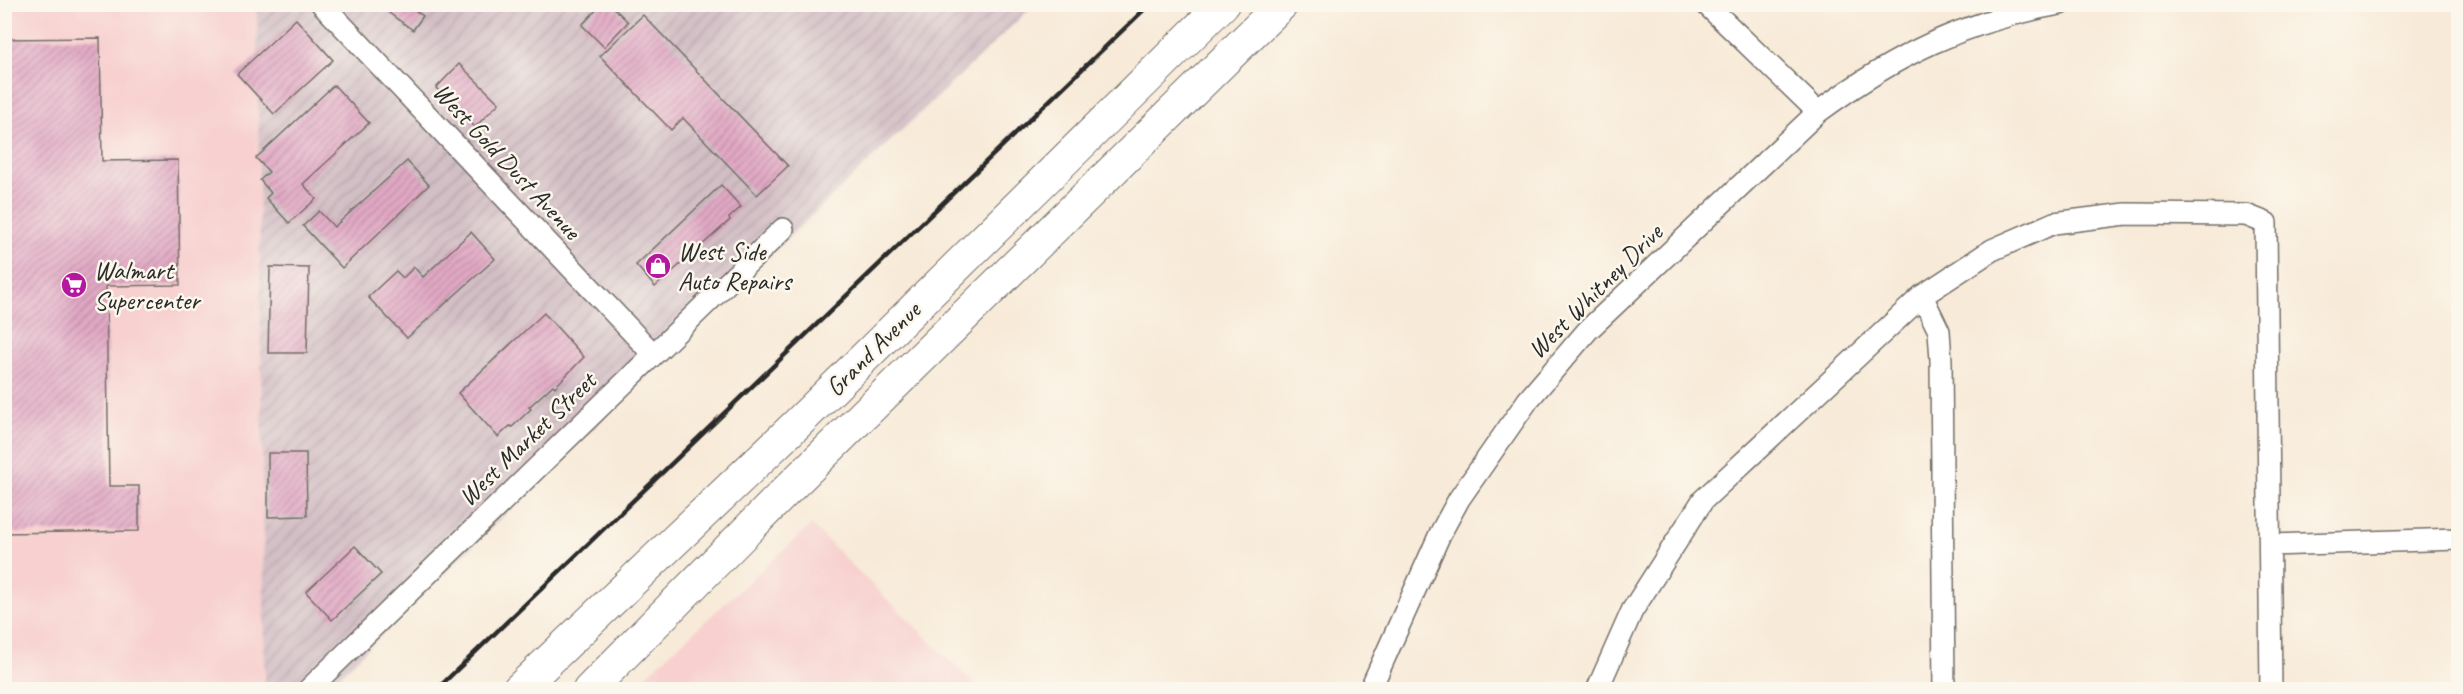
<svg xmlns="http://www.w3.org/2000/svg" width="2463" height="694" font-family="Caveat,sans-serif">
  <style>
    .built { fill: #f7d0cf }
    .industrial { fill: url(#industrial-furrows) }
    .building { fill: url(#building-hatch) }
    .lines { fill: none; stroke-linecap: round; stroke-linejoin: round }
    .minor-casing { stroke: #736e68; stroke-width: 24 }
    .highway-casing { stroke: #736e68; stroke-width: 34 }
    .minor { stroke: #fff; stroke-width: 21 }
    .highway { stroke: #fff; stroke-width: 32 }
    .rail { stroke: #2b2b2b; stroke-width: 4.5 }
    .labels { text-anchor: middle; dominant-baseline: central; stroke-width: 5; stroke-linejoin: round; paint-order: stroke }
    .street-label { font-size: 26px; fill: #2b2b2b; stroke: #fbf7ec }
    .poi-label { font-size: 26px; fill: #2b2b2b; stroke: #fbf7ec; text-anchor: start }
  </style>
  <defs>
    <pattern id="industrial-furrows" width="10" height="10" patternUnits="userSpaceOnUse" patternTransform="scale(1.5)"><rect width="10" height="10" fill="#d2bec5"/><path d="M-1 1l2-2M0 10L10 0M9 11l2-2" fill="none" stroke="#b4a3a9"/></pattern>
    <pattern id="building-hatch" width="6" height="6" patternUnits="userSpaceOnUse" patternTransform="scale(1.5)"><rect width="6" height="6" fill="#e2a9c5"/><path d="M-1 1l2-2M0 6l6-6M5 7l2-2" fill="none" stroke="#b78aa0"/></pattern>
  </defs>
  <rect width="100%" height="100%" fill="#fbf7ec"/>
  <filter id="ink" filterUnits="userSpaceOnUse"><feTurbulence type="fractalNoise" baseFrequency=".0167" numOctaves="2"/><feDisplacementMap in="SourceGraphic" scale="12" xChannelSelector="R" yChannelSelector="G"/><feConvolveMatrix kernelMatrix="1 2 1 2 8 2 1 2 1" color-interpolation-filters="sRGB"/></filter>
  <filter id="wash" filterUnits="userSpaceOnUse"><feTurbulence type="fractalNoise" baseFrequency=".008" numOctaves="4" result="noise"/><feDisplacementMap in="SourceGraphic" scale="24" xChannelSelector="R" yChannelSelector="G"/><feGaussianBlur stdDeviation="1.35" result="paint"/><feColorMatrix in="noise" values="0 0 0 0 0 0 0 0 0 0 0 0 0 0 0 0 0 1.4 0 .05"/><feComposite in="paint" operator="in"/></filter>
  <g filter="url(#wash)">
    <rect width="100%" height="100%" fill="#f8ead8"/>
    <g class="built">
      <path d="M 4,5 L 257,5 L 265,689 L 5,689 Z"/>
      <path d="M 811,525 L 979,689 L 631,689 Z"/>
    </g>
    <path class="industrial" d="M 257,5 L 1034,5 L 791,235 L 325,690 L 265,689 Z"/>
    <g id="blocks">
      <g class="building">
        <path d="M 395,4 L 406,4 L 423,16 L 413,30 L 389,13 Z"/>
        <path d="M 602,4 L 610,4 L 628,22 L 604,47 L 582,25 Z"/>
        <path d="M 643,15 L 788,166 L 757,195 L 683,118 L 671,130 L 600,56 Z"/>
        <path d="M 296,19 L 333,60 L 274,114 L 237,74 Z"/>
        <path d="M 100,38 L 102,161 L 178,160 L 180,285 L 106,286 L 109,486 L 139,486 L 139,531 L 4,533 L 4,39 Z"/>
        <path d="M 459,64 L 499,103 L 475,127 L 436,88 Z"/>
        <path d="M 334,85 L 369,123 L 303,184 L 316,199 L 289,223 L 266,198 L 271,193 L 260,180 L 269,172 L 256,158 Z"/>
        <path d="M 407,161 L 429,185 L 342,268 L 303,226 L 319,211 L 334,227 Z"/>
        <path d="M 721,185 L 741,207 L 729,218 L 730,220 L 655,287 L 636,265 Z"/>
        <path d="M 471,232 L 495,259 L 407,338 L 368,297 L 396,271 L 403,278 L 414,267 L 423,277 Z"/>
        <path d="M 270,267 L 309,268 L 307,353 L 268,353 Z"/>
        <path d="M 544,313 L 584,357 L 555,387 L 553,385 L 529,407 L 531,409 L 512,427 L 510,426 L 498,437 L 458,393 Z"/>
        <path d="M 268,453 L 306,453 L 307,516 L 268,517 Z"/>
        <path d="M 355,546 L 381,574 L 332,620 L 306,592 Z"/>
      </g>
    </g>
  </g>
  <g filter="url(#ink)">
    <use href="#blocks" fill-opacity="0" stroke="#736e68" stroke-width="1.5"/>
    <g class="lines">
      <g class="minor-casing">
        <g id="minor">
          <path d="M 322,4 L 653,354"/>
          <path d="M 1706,4 L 1818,112"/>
          <path d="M 1922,296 L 1939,331 L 1941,360 L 1944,690"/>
          <path d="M 2270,545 L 2458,539"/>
          <path d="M 308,690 L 783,229"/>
          <path d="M 1370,690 L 1440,534 L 1459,499 L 1528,400 L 1588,330 L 1818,112 C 1896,55 1964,21 2060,4"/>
          <path d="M 1597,690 L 1632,611 L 1703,500 L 1922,296 L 1992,250 L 2054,223 L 2126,214 L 2246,215 L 2266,223 L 2271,690"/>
        </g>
      </g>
      <g class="highway-casing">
        <g id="highway">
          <path d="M 518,690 L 797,424 L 1223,4"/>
          <path d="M 589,690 L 785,492 L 1282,4"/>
        </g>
      </g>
      <use href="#minor" class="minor"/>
      <use href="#highway" class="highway"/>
      <path class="rail" d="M 436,690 L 1150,4"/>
    </g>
  </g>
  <defs>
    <g id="shop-disc" transform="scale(1.35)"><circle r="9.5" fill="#b5179e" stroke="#fbf7ec"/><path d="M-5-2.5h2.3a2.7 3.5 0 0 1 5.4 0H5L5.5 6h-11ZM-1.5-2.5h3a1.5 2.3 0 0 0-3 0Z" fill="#fff"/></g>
    <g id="supermarket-disc" transform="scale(1.35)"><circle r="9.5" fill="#b5179e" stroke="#fbf7ec"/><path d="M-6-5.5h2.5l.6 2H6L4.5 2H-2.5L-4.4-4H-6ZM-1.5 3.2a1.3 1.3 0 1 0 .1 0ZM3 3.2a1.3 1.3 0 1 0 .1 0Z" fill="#fff"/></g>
  </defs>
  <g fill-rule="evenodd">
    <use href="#shop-disc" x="658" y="266"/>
    <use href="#supermarket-disc" x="74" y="285"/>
  </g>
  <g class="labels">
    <g class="street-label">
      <text transform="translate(507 161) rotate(47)">West Gold Dust Avenue</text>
      <text transform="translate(1595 291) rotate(-45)">West Whitney Drive</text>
      <text transform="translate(873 349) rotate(-45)">Grand Avenue</text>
      <text transform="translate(527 439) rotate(-44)">West Market Street</text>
    </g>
    <g class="poi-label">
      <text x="678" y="251">West Side<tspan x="678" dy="30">Auto Repairs</tspan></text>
      <text x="94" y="270">Walmart<tspan x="94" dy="30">Supercenter</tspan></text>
    </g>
  </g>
  <rect width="2463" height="694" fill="none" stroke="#fbf7ec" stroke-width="24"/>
</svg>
